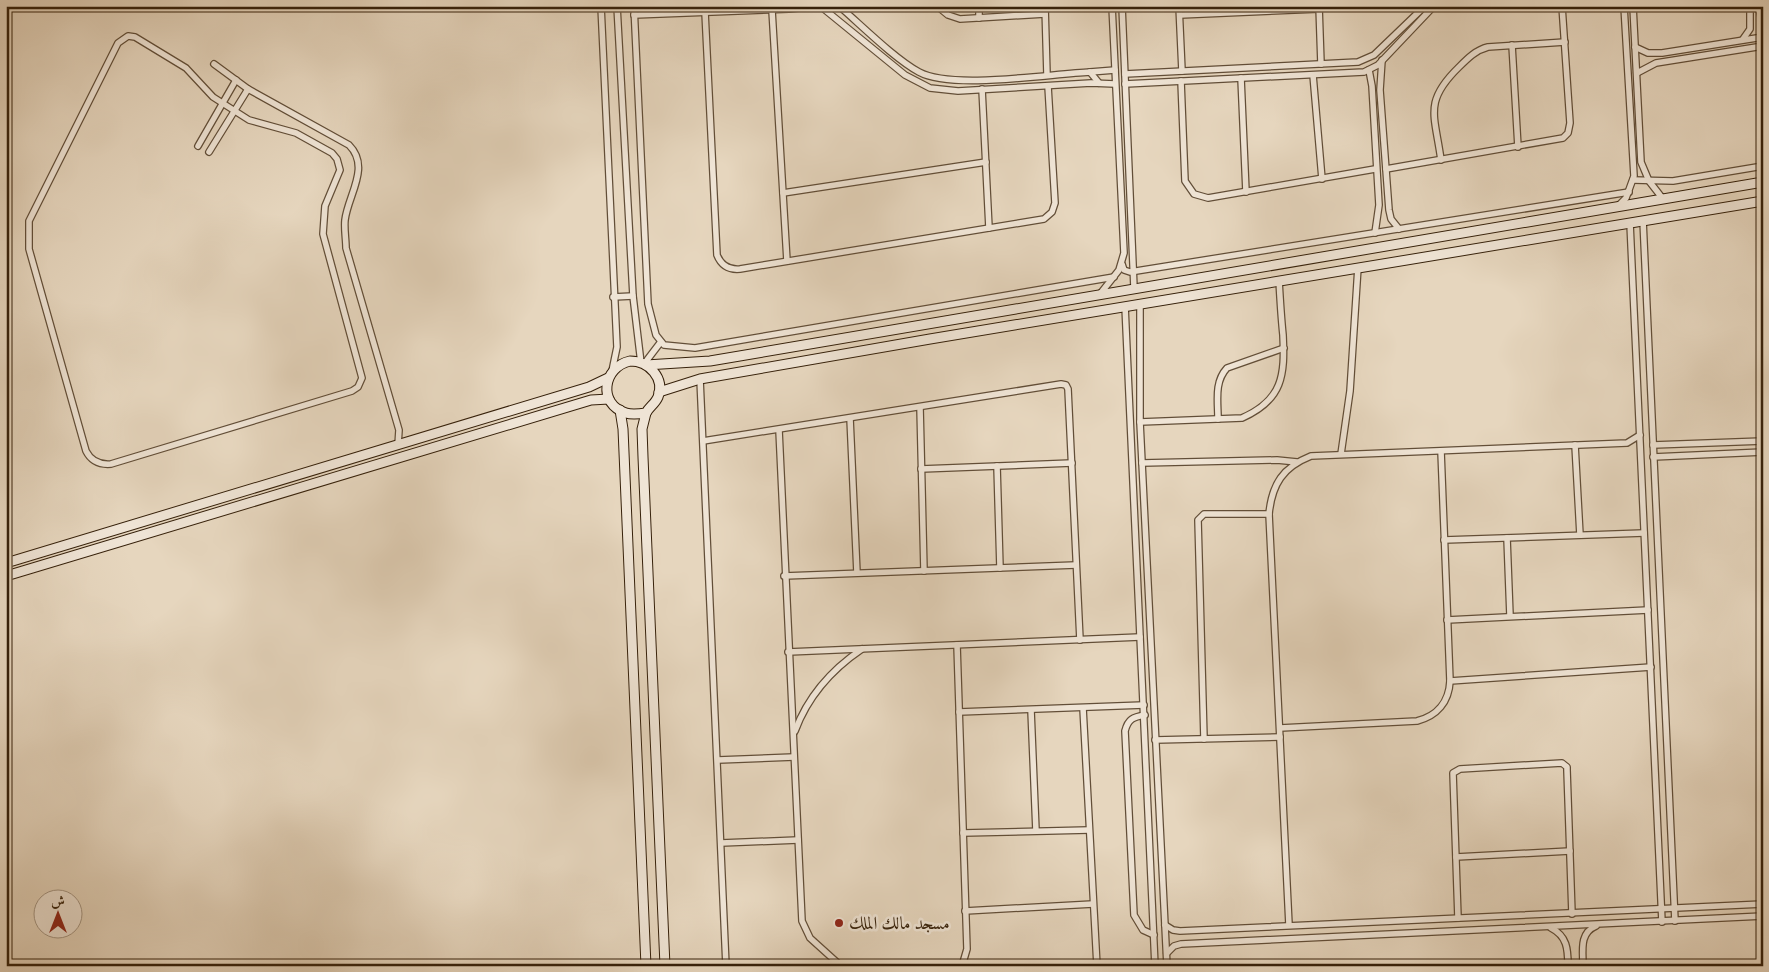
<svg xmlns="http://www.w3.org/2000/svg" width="1769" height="972" font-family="'IM FELL Great Primer',Amiri,serif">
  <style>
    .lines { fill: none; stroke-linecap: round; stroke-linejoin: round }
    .street-casing { stroke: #624e38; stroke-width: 8 }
    .secondary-casing { stroke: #36210b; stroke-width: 11 }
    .street { stroke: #efe4d5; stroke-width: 5.5 }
    .secondary { stroke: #efe4d5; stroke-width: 9 }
    .poi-dot { fill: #8f2418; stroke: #efe4d5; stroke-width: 2 }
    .labels { text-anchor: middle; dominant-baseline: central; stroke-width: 5; stroke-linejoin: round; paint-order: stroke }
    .poi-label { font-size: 18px; fill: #36210b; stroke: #efe4d5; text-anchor: start }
  </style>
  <rect width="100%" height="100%" fill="#e6d6be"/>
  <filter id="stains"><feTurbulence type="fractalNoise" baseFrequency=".004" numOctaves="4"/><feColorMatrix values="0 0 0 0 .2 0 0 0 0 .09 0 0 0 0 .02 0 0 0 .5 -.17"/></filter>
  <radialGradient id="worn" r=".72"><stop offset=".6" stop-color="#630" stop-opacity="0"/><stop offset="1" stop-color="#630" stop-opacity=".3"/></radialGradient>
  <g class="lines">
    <g class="street-casing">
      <g id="street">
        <path d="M 601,6 L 617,347 L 612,371"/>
        <path d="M 617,6 L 633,296 L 641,363"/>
        <path d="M 634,6 L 648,304 L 656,335 L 664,345 L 695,348 L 1114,277"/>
        <path d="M 839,6 C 861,25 895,59 919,72 C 952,90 1048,74 1090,72 L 1099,83"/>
        <path d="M 937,6 L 948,15 L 960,19 L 1045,14"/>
        <path d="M 979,6 L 979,18"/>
        <path d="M 1045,6 L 1047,75"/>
        <path d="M 1122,6 L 1134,288"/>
        <path d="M 1179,6 L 1182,71"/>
        <path d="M 1319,6 L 1321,64"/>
        <path d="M 1633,6 L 1641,162 L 1649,181 L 1663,199"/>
        <path d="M 1759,6 L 1763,28"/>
        <path d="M 824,9 L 905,75 L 930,88 L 958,91 L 1091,83 L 1115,84"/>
        <path d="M 772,10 L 787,261"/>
        <path d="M 705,12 L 717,255 C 721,265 729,270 740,269 L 1044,219 L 1052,212 L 1055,203 L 1048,86"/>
        <path d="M 634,15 L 789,9 L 817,6"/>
        <path d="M 1180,15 L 1319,9"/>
        <path d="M 128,36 L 135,37 L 186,68 L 213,97 L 249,120 L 296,133 L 332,153 L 337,159 L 340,170 L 325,206 L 323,234 L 362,378 L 358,387 L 352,391 L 111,464 C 99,465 91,461 86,451 L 29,249 L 29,221 L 118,43 Z"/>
        <path d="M 1743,39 L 1750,29 L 1750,6"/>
        <path d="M 1512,45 L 1518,147"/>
        <path d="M 1635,47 L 1648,53 L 1662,53 L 1763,37"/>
        <path d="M 1382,60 L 1380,90 L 1389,210 L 1391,219 L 1399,229"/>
        <path d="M 214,64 L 248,89 L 349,145 C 371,167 348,195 345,220 C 344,229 346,239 346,248 L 399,430 L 398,445"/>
        <path d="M 1369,70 L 1372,86 L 1379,205 L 1375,233"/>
        <path d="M 1090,72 L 1115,70"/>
        <path d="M 1637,73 L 1656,63 L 1763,46"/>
        <path d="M 1125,74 L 1358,62 L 1374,55 L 1425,6"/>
        <path d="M 1313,75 L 1322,179"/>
        <path d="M 1241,78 L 1246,192"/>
        <path d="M 1181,81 L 1185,181 L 1194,194 L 1208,198 L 1375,169"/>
        <path d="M 1125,84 L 1364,72 L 1378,65 L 1434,6"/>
        <path d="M 982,89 L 989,228"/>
        <path d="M 198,146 L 236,80"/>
        <path d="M 209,152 L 248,89"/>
        <path d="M 1441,160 C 1435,115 1423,102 1459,67 C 1468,58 1476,50 1488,47 L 1565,42"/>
        <path d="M 1386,169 L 1563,138 L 1568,133 L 1570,123 L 1562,6"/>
        <path d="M 1633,180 L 1673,181 L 1763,166"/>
        <path d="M 783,193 L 986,162"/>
        <path d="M 1618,206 L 1626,198 L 1634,176 L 1624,6"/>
        <path d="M 1643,220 L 1675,921"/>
        <path d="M 1630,223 L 1662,922"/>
        <path d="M 1122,264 L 1124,270 L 1130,272 L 1629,192"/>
        <path d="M 1100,294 L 1119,270 L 1124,253 L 1112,6"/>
        <path d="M 613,297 L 633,296"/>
        <path d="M 1140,303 L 1140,422 L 1167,966"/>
        <path d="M 1125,306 L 1155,966"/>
        <path d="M 644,364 L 660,343"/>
        <path d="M 700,379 L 726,966"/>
        <path d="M 920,407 L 924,571"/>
        <path d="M 850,418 L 857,573"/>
        <path d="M 1218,419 C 1218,401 1214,382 1227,368 L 1284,348"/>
        <path d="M 1140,422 L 1242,418 C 1283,400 1285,375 1283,335 C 1281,316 1280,298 1279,280"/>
        <path d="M 779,430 L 802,921 L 810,938 L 841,966"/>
        <path d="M 703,441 L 1061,384 L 1066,385 L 1068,389 L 1080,640"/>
        <path d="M 1575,445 L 1580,535"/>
        <path d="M 1653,445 L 1763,441"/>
        <path d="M 1341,454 L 1350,391 L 1358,267"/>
        <path d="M 1653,457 L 1763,452"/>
        <path d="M 1142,463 L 1277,460 L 1297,462"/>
        <path d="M 997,466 L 1000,568"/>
        <path d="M 921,469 L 1072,463"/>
        <path d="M 1507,538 L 1510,616"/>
        <path d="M 1444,540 L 1644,533"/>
        <path d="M 784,576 L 1076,565"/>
        <path d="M 1447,620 L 1648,610"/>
        <path d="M 957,645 L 967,949 L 962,966"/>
        <path d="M 788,652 L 1140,637"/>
        <path d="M 1450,681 L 1651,667"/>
        <path d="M 1083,708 L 1097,966"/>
        <path d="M 1031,710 L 1036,831"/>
        <path d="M 959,712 L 1144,705"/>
        <path d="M 1145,715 C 1133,717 1128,719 1125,731 L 1134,915 L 1143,930 L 1154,935"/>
        <path d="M 1280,728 L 1417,721 C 1437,716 1449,702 1450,681 L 1441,451"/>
        <path d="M 795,731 C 808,696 831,670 862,649"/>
        <path d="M 1204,739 L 1198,520 L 1204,514 L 1269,514"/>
        <path d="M 1155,740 L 1280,737"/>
        <path d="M 718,760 L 794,757"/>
        <path d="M 963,833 L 1089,830"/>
        <path d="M 721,843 L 798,840"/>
        <path d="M 1456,857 L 1570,851"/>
        <path d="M 965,911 L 1093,904"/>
        <path d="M 1458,918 L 1453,773 L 1460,769 L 1562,763 L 1567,767 L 1567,770 L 1572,914"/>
        <path d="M 1165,925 L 1173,930 L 1180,931 L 1763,904"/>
        <path d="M 1289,925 L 1269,514 C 1272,484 1283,467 1311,456 L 1627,443 L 1640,435"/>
        <path d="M 1551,928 C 1567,936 1568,949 1568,966"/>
        <path d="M 1167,953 L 1174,946 L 1181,944 L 1763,916"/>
        <path d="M 1583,966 C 1583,951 1579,933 1596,926"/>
      </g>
    </g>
    <g class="secondary-casing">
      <g id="secondary">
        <path d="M 630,361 C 649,361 665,378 658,397 C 655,404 649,407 646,413 C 639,414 632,415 626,413 C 597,404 603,367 630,361 Z"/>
        <path d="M 646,365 L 710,361 L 1763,182"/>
        <path d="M 659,392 L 700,379 L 930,339 L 1763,201"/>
        <path d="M 620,410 L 623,429 L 646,966"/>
        <path d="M 646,413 L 642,429 L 643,457 L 665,966"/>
        <path d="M 6,563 L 589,387 L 608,378"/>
        <path d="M 6,576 L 591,400 L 609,399"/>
      </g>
    </g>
    <use href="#street" class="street"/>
    <use href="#secondary" class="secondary"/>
  </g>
  <circle class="poi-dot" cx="839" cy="923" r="5"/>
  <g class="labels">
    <g class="poi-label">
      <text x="849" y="923">مسجد مالك الملك</text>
    </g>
  </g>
  <rect width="1769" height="972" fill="none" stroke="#e6d6be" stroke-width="25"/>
  <rect x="8" y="8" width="1754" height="957" fill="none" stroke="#36210b" stroke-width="2.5"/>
  <rect x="12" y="12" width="1744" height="947" fill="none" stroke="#36210b"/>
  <g transform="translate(58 914)"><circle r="24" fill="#efe4d5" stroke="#a59684"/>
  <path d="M0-4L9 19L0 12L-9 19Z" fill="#8f2418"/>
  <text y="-8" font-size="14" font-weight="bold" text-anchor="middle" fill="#36210b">ش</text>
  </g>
  <rect width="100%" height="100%" filter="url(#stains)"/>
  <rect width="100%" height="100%" fill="url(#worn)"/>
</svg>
